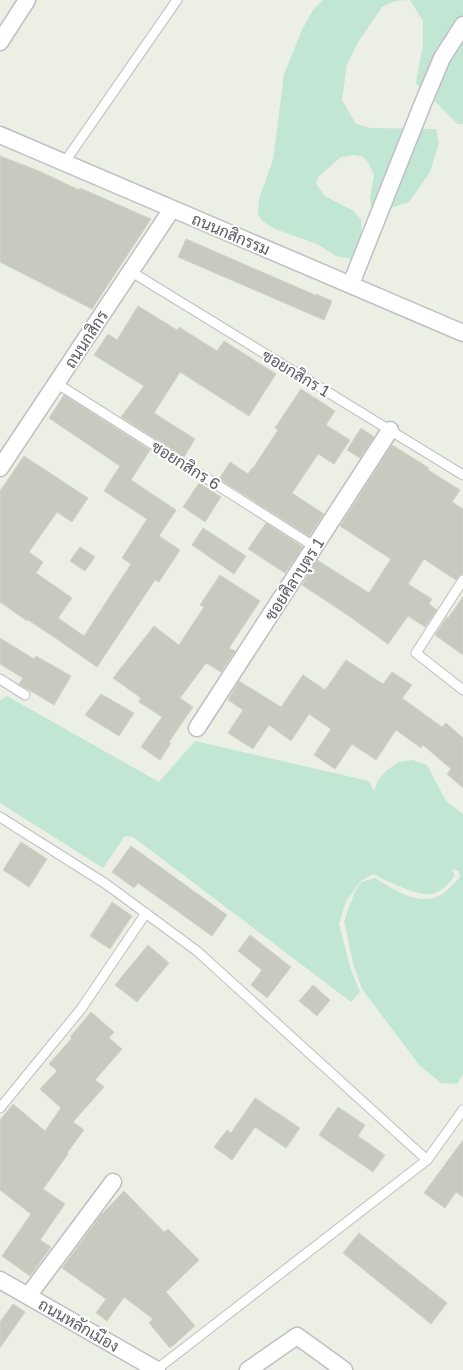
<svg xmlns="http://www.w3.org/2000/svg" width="463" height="1370" font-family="'Golos Text',Sarabun,sans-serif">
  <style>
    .green { fill: #c1e6d4 }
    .building { fill: #c8cac0; stroke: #d0d3c3 }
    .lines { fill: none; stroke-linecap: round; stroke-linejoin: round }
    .service-casing { stroke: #bfbec5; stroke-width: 11 }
    .minor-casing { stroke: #bfbec5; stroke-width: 19 }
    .service { stroke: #fff; stroke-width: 9 }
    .minor { stroke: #fff; stroke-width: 16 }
    .labels { text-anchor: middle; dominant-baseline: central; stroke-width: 4; stroke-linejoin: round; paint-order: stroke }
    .street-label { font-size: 16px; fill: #5d5c65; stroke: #fff }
  </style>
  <rect width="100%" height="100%" fill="#ecefe4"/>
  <g class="green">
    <path d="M 323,0 L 408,0 L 395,1 L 382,7 L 357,44 L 347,64 L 342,100 L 356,124 L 370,128 L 436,129 L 439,143 L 430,172 L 409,202 L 372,214 L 370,198 L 374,175 L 368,162 L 363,157 L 355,155 L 341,157 L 318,177 L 316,184 L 325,196 L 352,210 L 361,219 L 362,247 L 356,260 L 336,256 L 317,244 L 275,229 L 262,221 L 258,214 L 259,199 L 273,160 L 284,74 L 302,30 L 313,10 Z"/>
    <path d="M 410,0 L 463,0 L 463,124 L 458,124 L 416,83 L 423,44 L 423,21 Z"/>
    <path d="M 7,696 L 159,782 L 195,741 L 369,781 L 374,791 L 378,780 L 387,770 L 399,762 L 413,760 L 427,765 L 446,801 L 463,814 L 463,1074 L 457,1084 L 441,1083 L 420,1066 L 362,989 L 353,963 L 344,921 L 354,894 L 361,882 L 375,878 C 393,889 417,906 439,896 C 446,893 454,883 460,877 L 459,871 L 451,869 L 455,875 C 450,883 444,889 435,893 C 421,899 386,880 373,874 L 361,881 L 346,901 L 339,924 L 350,967 L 360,992 L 351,1002 L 133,837 L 125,836 L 103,868 L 0,803 L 0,700 Z"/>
  </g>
  <g class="building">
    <path d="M 0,156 L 39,171 L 79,190 L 80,188 L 151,219 L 92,309 L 0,262 Z"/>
    <path d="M 186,239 L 315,295 L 316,294 L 332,301 L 324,320 L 178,257 Z"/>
    <path d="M 138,306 L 177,330 L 179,327 L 217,351 L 224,341 L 276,374 L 249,416 L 180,372 L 154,413 L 195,439 L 184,457 L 121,417 L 144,386 L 94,355 L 108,334 L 117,340 Z"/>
    <path d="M 301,389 L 335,411 L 326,425 L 350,440 L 334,464 L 318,454 L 292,493 L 324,514 L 309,536 L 219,479 L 230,462 L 248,474 L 252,468 L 253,468 L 278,430 L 275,428 Z"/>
    <path d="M 64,395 L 150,450 L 131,480 L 176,510 L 159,536 L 180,550 L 159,582 L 155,580 L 97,667 L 51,635 L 28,620 L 27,621 L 0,602 L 0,491 L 24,456 L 88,498 L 72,522 L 57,512 L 29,552 L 43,562 L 36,573 L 72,598 L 58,618 L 84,636 L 131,564 L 122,558 L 147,519 L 104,491 L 120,466 L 49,418 Z"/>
    <path d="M 361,428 L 374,437 L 360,458 L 347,450 Z"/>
    <path d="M 392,445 L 429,468 L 428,470 L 460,490 L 452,502 L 463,509 L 463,574 L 460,575 L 456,580 L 424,559 L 408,584 L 432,599 L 429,604 L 437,610 L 425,627 L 408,616 L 388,644 L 346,614 L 302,585 L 317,560 L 369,593 L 391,559 L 340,526 Z"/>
    <path d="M 199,483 L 221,497 L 205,522 L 183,507 Z"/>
    <path d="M 266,523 L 303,547 L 285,573 L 248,549 Z"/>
    <path d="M 203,528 L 246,556 L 234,574 L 192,545 Z"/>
    <path d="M 80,547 L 95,557 L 85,571 L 70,561 Z"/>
    <path d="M 220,575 L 260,601 L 229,648 L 235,651 L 221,672 L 206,663 L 180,698 L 193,707 L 169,742 L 171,743 L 160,760 L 141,747 L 162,717 L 139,702 L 141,698 L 113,678 L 154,626 L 179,645 L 204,607 L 200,605 Z"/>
    <path d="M 463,597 L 463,655 L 435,635 L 447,617 L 448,618 Z"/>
    <path d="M 0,638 L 34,659 L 36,656 L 71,676 L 54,705 L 19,684 L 23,678 L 0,664 Z"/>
    <path d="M 346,660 L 383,684 L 392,672 L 412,685 L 402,698 L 442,727 L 446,723 L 463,738 L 463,788 L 447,774 L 451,769 L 423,745 L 421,748 L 396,730 L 376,760 L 352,744 L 335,769 L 314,755 L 331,729 L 309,714 L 291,741 L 269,725 L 253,749 L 228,733 L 243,710 L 228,700 L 239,681 L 281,707 L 303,675 L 325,690 Z"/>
    <path d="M 101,694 L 134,713 L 119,736 L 85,715 Z"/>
    <path d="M 21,842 L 47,859 L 29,887 L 3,870 Z"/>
    <path d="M 131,846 L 227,915 L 212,936 L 138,883 L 134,888 L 112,872 Z"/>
    <path d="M 112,902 L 132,916 L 110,949 L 90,936 Z"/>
    <path d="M 250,935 L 291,967 L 267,998 L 251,985 L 262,970 L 238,951 Z"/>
    <path d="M 148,945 L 169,963 L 137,1002 L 115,985 Z"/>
    <path d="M 313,985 L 330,1000 L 317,1016 L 299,1001 Z"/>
    <path d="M 91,1012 L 114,1032 L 109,1038 L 122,1049 L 95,1080 L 104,1087 L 73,1122 L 84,1130 L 67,1153 L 68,1154 L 43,1189 L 65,1204 L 40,1240 L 51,1247 L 30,1276 L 2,1256 L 31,1214 L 0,1190 L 0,1120 L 13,1104 L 45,1131 L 61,1108 L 40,1089 L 57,1071 L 49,1064 L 72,1038 L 70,1037 Z"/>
    <path d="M 255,1098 L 300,1128 L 286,1148 L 255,1127 L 232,1160 L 214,1147 L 227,1130 L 231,1133 Z"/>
    <path d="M 338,1107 L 365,1125 L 358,1136 L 385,1155 L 373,1172 L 319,1135 Z"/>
    <path d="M 463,1140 L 463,1197 L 456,1192 L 445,1208 L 424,1193 Z"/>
    <path d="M 124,1191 L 164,1232 L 168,1229 L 199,1260 L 166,1292 L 195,1326 L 170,1348 L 149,1323 L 153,1319 L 124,1297 L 107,1321 L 96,1313 L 106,1299 L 62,1268 L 101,1215 Z"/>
    <path d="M 359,1233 L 447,1303 L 431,1324 L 343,1253 Z"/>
    <path d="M 13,1304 L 25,1312 L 0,1348 L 0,1322 Z"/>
  </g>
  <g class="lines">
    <g class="service-casing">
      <g id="service">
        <path d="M 64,163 L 177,0"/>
        <path d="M 130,271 L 463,475"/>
        <path d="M 56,383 L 315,547"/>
        <path d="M 463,580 L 416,653 L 463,690"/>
        <path d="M 0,679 L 25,695"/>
        <path d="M 0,817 L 106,884 L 197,951 L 427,1160"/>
        <path d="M 0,1108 L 81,1009 L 146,913"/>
        <path d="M 157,1369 L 427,1160 L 463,1110"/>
      </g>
    </g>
    <g class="minor-casing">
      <g id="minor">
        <path d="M 0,42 L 27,0"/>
        <path d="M 0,135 L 463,333"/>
        <path d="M 351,284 L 423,103 L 442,58 L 463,25"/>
        <path d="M 0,468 L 172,209"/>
        <path d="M 197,728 L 390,430"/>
        <path d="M 0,1280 L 157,1370"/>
        <path d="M 28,1296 L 113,1182"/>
        <path d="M 248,1370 L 297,1336 L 344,1370"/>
      </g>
    </g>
    <use href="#service" class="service"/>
    <use href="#minor" class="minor"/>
  </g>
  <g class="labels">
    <g class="street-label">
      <text transform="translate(231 234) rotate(23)">ถนนกสิกรรม</text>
      <text transform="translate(86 339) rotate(-57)">ถนนกสิกร</text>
      <text transform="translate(296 373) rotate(31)">ซอยกสิกร 1</text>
      <text transform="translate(186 465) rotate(32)">ซอยกสิกร 6</text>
      <text transform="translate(294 579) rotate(-57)">ซอยศิลาบุตร 1</text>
      <text transform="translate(79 1325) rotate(30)">ถนนหลักเมือง</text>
    </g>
  </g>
</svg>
